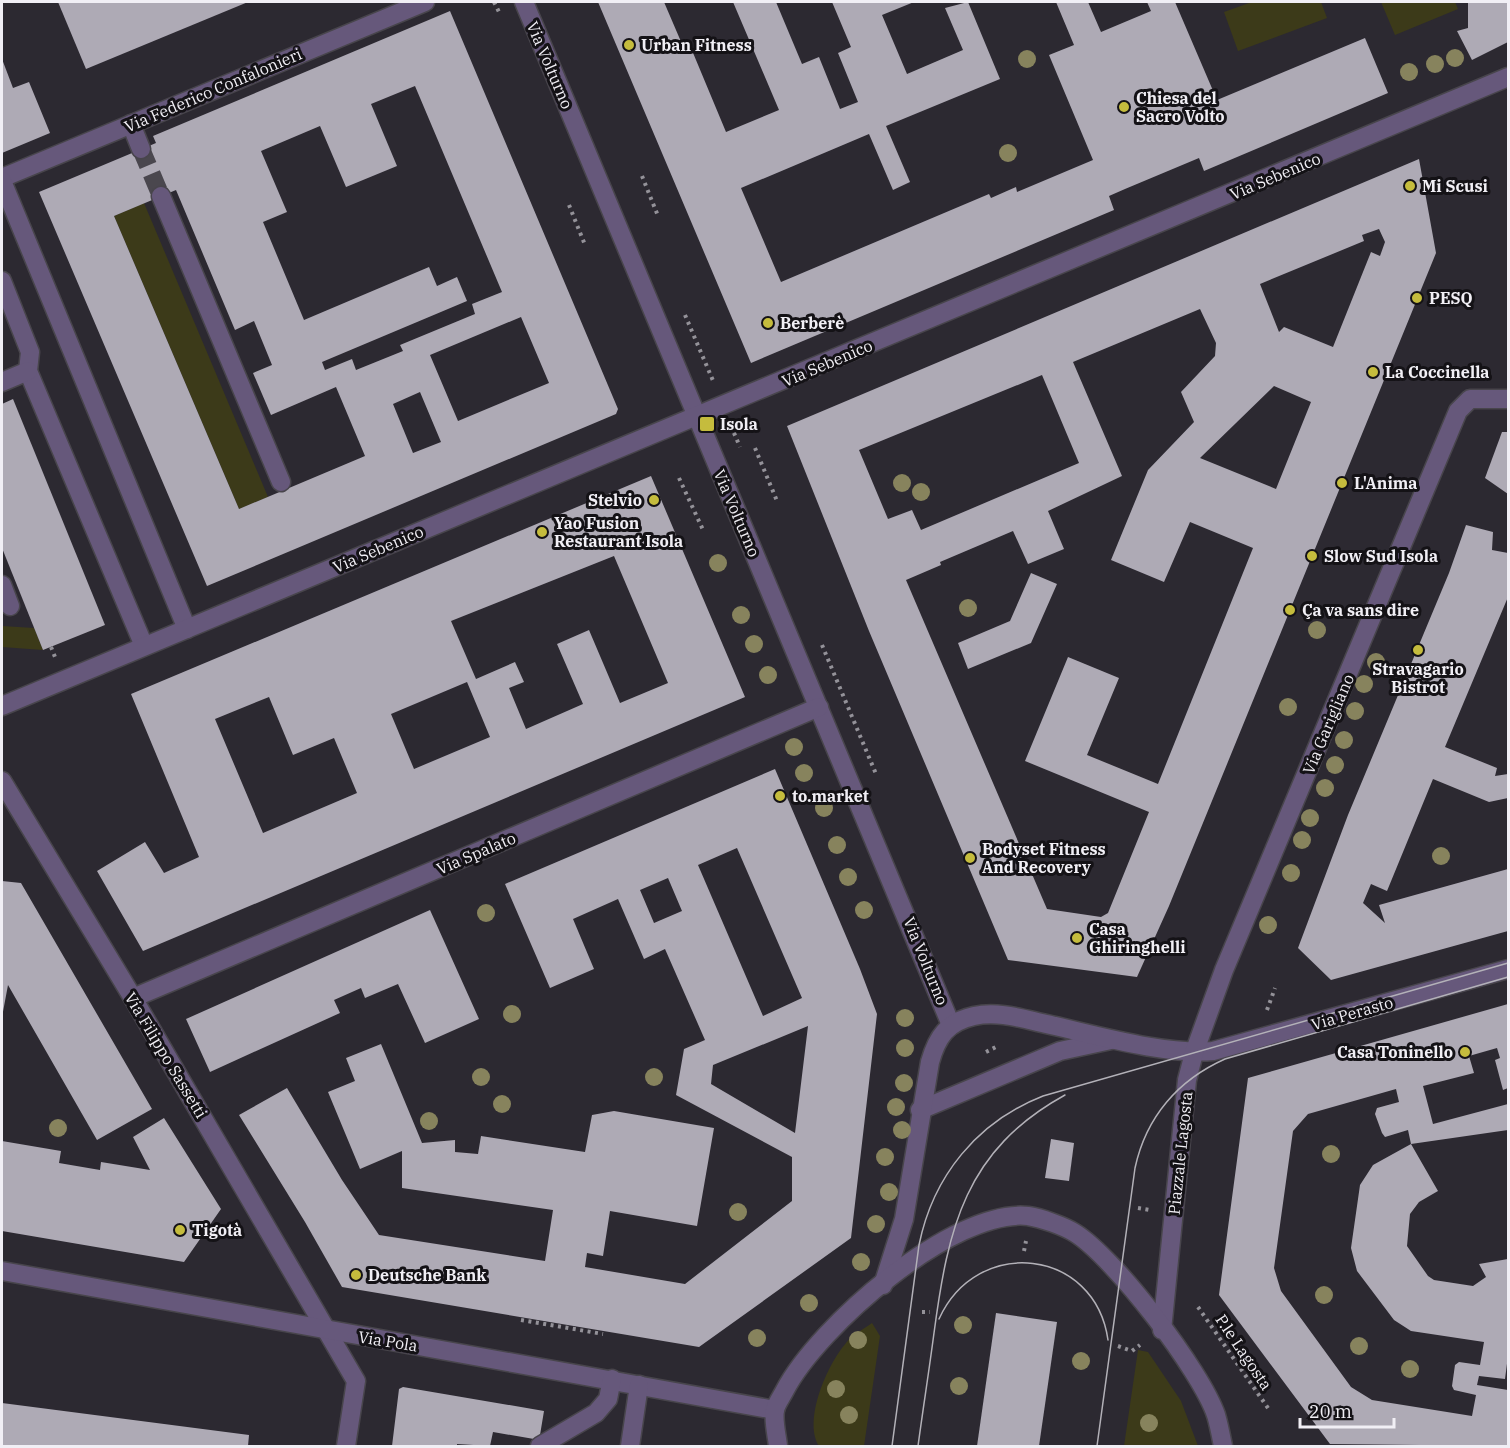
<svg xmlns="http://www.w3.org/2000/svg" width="1510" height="1448" font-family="'IBM Plex Serif',serif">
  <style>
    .green { fill: #3c3a19 }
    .building { fill: #aeaab5; fill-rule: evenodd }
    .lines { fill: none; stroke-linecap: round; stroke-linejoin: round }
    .minor-tunnel { stroke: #4a474e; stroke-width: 18; stroke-dasharray: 18 9; stroke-linecap: butt }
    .minor-casing { stroke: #48454c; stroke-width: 21 }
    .path { stroke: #949299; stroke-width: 4; stroke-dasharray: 3 4.5; stroke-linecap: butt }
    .minor { stroke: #66587b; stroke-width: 18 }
    .tram { stroke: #b3b1b8; stroke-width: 1.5 }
    .tree { fill: #87835d }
    .poi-dot { fill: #c5bc3d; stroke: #141216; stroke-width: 2 }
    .labels { text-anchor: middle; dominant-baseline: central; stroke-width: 6; stroke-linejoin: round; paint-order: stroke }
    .poi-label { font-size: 16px; font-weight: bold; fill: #f1eff5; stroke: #141216; text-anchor: start }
    .street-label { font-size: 16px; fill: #f1eff5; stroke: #141216 }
  </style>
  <rect width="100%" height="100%" fill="#2c2931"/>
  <g class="green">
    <path d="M 1252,2 L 1321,2 L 1327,18 L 1238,51 L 1224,12 Z"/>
    <path d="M 1381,2 L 1455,2 L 1458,9 L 1395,35 Z"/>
    <path d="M 144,203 L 268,497 L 239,509 L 114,216 Z"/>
    <path d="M 2,626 L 34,628 L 43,650 L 2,647 Z"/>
    <path d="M 872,1323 L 880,1336 L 864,1446 L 819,1446 C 803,1420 827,1365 846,1343 C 852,1335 864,1329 872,1323 Z"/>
    <path d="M 1138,1350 L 1148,1352 L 1181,1401 L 1198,1446 L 1124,1446 Z"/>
  </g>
  <g class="building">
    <path d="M 58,2 L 248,2 L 86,69 Z"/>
    <path d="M 598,2 L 664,2 L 685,51 L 691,48 L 726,132 L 779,110 L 733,2 L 776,2 L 802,64 L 819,57 L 840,109 L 858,102 L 838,53 L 851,47 L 832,2 L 914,2 L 882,15 L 907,74 L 963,50 L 945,8 L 968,2 L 1000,79 L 886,126 L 910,182 L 893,190 L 869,134 L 741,188 L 781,282 L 989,194 L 991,198 L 1016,187 L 1017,192 L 1093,160 L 1049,55 L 1074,45 L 1056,2 L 1088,2 L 1101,32 L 1151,11 L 1147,2 L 1175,2 L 1217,100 L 1365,38 L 1388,93 L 1204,171 L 1199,158 L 1125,189 L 1109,196 L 1114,210 L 751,363 Z"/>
    <path d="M 1468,2 L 1508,2 L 1508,42 L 1472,60 L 1457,31 L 1468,28 Z"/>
    <path d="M 450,11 L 618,409 L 616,414 L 207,586 L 39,192 L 156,143 L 153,136 ZM 415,86 L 502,292 L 472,304 L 475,314 L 400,345 L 403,351 L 356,370 L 352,359 L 325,370 L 322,362 L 467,301 L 457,277 L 437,286 L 429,267 L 304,320 L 263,222 L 287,212 L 261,151 L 320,126 L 346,187 L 397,166 L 371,104 ZM 176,190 L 235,330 L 254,321 L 272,365 L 253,373 L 271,415 L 336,387 L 365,456 L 239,509 L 114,216 ZM 521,317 L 549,383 L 458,421 L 430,355 ZM 420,392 L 441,442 L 413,453 L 393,404 Z"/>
    <path d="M 2,59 L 13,88 L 29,82 L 50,133 L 2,153 Z"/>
    <path d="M 1419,159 L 1436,253 L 1169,906 L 1137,977 L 1008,960 L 869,631 L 787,426 ZM 1379,229 L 1385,242 L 1380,256 L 1371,252 L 1333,347 L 1284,327 L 1279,332 L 1260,284 L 1364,241 L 1362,235 ZM 1200,309 L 1216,343 L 1215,356 L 1181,392 L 1194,422 L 1148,470 L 1111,560 L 1164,582 L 1190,522 L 1253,548 L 1158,784 L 1087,755 L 1119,678 L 1068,657 L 1025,761 L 1149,812 L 1108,913 L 1101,917 L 1047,909 L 906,580 L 941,565 L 940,562 L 1013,531 L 1028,564 L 1064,549 L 1048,511 L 1122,476 L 1073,362 ZM 1042,375 L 1079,463 L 921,530 L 912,510 L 888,519 L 859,450 ZM 1274,386 L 1311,402 L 1276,489 L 1200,458 Z"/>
    <path d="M 13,399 L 105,625 L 43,650 L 2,548 L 2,404 Z"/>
    <path d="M 1502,432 L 1508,432 L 1508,494 L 1485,478 Z"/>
    <path d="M 651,476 L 745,697 L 143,951 L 97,871 L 145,842 L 164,873 L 199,857 L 131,694 ZM 614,556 L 668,683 L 620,703 L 589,630 L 557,644 L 583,704 L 526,729 L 509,688 L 524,682 L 515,662 L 476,679 L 451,621 ZM 467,682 L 490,737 L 414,769 L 391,714 ZM 269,697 L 293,755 L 334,738 L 357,793 L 263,833 L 215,719 Z"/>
    <path d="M 1466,525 L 1493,532 L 1492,550 L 1508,553 L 1508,597 L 1445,747 L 1497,768 L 1495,776 L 1508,774 L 1508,798 L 1489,802 L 1433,779 L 1387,891 L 1371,884 L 1363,903 L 1385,923 L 1379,905 L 1508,869 L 1508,931 L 1331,980 L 1298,948 L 1348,815 L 1449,573 Z"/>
    <path d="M 1031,573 L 1057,584 L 1031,643 L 968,669 L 958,643 L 1010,621 Z"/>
    <path d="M 775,769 L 860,969 L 877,1014 L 851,1238 L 699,1347 L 342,1287 L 305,1222 L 239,1115 L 287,1088 L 342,1180 L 379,1235 L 545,1261 L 553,1210 L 402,1188 L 402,1151 L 360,1169 L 328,1092 L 355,1081 L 346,1058 L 381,1044 L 422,1143 L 455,1140 L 455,1152 L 478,1154 L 481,1136 L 585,1152 L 592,1115 L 614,1111 L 714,1128 L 697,1226 L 610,1211 L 603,1256 L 587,1253 L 585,1267 L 685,1284 L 792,1201 L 792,1157 L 676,1095 L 684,1049 L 705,1040 L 665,949 L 644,959 L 618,899 L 573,919 L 594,969 L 550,988 L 505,884 ZM 737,848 L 802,998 L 763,1016 L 698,865 ZM 668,878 L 682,911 L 654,923 L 640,890 ZM 808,1026 L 795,1133 L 711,1084 L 713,1065 Z"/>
    <path d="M 2,881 L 21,883 L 152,1109 L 97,1140 L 8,985 L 2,1017 Z"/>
    <path d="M 430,910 L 479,1019 L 425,1043 L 398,984 L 365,998 L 361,988 L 334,1000 L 340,1013 L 210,1072 L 186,1019 Z"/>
    <path d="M 1508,1004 L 1508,1088 L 1503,1090 L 1495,1060 L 1500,1058 L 1497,1048 L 1469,1056 L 1474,1073 L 1423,1086 L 1433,1124 L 1508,1104 L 1508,1130 L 1411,1144 L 1438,1191 L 1419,1202 L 1410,1214 L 1407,1246 L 1428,1276 L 1434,1280 L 1473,1286 L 1486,1277 L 1479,1264 L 1508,1259 L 1508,1356 L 1505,1379 L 1479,1376 L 1477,1385 L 1508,1390 L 1508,1446 L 1330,1444 L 1219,1295 L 1248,1078 ZM 1396,1089 L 1399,1102 L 1377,1108 L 1375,1114 L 1382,1133 L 1385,1137 L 1408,1130 L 1411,1144 L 1373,1165 L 1360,1185 L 1351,1248 L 1357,1271 L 1394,1320 L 1411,1331 L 1484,1342 L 1480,1365 L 1459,1362 L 1455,1365 L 1452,1386 L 1454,1390 L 1476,1395 L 1472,1416 L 1372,1400 L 1351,1387 L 1281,1291 L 1274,1268 L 1293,1131 L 1308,1114 Z"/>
    <path d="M 164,1118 L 221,1209 L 184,1262 L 2,1231 L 2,1141 L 61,1151 L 59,1163 L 100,1170 L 101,1162 L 150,1170 L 133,1137 Z"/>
    <path d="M 1051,1139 L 1074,1143 L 1069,1181 L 1045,1178 Z"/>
    <path d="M 996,1313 L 1057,1322 L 1039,1446 L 977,1446 Z"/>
    <path d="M 403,1387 L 544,1411 L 540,1435 L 534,1439 L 493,1432 L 490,1446 L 457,1444 L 457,1446 L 392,1446 L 399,1389 Z"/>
    <path d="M 2,1403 L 249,1435 L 248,1446 L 2,1446 Z"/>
  </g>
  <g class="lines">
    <path class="minor-tunnel" d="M 141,149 L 161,196"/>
    <g class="minor-casing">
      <g id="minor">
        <path d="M 524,2 L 951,1025"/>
        <path d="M 131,124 L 141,149"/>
        <path d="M 2,178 L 425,2"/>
        <path d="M 2,181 L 187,629"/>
        <path d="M 161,196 L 281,482"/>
        <path d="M 2,281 L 30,352 L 28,371 L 144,646"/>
        <path d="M 2,382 L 28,371"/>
        <path d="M 2,585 L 10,606"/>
        <path d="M 2,706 L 1508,77"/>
        <path d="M 2,781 L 133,998 L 356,1381 L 346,1446"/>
        <path d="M 133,998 L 819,707"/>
        <path d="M 920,1110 L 1060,1051 L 1111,1040"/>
        <path d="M 2,1271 L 775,1410"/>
        <path d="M 883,1285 L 904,1219 L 930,1062 C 937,1037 947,1022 974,1016 C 997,1011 1020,1018 1042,1023 C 1093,1034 1162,1055 1213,1051 L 1508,969"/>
        <path d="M 1162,1330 L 1187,1080 L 1194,1053 L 1224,970 L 1458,411 L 1470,399 L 1508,399"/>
        <path d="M 540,1446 L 596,1413 L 608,1399 L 612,1379"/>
        <path d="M 630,1446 L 639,1385"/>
        <path d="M 778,1446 C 777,1436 773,1421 775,1410 C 776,1404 782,1396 785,1390 C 818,1327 953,1208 1028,1216 C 1041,1218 1064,1226 1075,1233 C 1115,1258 1201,1371 1216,1415 C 1219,1425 1221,1436 1223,1446"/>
      </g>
    </g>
    <g class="path">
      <path d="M 494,2 L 499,12"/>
      <path d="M 642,176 L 658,216"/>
      <path d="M 569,205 L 585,245"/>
      <path d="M 685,315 L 714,383"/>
      <path d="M 731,426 L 740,447"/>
      <path d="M 755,448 L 777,501"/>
      <path d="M 679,478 L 704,532"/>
      <path d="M 822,645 L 876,774"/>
      <path d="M 51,647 L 55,657"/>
      <path d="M 1267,1010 L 1275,988"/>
      <path d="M 986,1052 L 996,1047"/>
      <path d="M 1138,1208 L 1150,1210"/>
      <path d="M 1024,1251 L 1026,1241"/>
      <path d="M 1198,1307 L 1270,1411"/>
      <path d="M 922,1312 L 930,1312"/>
      <path d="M 521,1320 L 603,1334"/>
      <path d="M 1118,1346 L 1132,1351 L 1140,1345"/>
    </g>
    <use href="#minor" class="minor"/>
    <g class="tram">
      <path d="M 939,1319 C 977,1235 1095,1248 1108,1340"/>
      <path d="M 892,1446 L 919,1245 C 933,1176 977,1122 1043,1096 L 1508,963"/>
      <path d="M 918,1446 C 923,1409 929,1371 934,1333 C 948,1228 965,1150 1065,1095"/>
      <path d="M 1097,1446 L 1135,1168 C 1146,1117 1178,1080 1225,1059 L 1508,977"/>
    </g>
  </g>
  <g class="tree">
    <circle cx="1455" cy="58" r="9"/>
    <circle cx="1027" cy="59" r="9"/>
    <circle cx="1435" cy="64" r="9"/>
    <circle cx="1409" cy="72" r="9"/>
    <circle cx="1008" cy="153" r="9"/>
    <circle cx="902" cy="483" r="9"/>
    <circle cx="921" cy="492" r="9"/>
    <circle cx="718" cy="563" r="9"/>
    <circle cx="968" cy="608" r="9"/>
    <circle cx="741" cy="615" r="9"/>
    <circle cx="1317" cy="630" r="9"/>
    <circle cx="754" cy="644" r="9"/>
    <circle cx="1376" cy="662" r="9"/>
    <circle cx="768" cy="675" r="9"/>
    <circle cx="1364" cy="684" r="9"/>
    <circle cx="1288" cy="707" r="9"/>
    <circle cx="1355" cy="711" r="9"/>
    <circle cx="1344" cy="740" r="9"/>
    <circle cx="794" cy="747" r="9"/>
    <circle cx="1335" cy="765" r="9"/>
    <circle cx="804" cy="773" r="9"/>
    <circle cx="1325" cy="788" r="9"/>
    <circle cx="824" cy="808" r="9"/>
    <circle cx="1310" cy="818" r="9"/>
    <circle cx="1302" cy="840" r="9"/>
    <circle cx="837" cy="845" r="9"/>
    <circle cx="1441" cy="856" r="9"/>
    <circle cx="1291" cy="873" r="9"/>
    <circle cx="848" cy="877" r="9"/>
    <circle cx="864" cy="910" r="9"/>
    <circle cx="486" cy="913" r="9"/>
    <circle cx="1268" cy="925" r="9"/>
    <circle cx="512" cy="1014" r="9"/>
    <circle cx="905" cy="1018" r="9"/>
    <circle cx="905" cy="1048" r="9"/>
    <circle cx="481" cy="1077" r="9"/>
    <circle cx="654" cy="1077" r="9"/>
    <circle cx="904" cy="1083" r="9"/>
    <circle cx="502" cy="1104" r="9"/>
    <circle cx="896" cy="1107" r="9"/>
    <circle cx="429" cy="1121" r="9"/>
    <circle cx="58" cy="1128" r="9"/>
    <circle cx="902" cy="1130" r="9"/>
    <circle cx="1331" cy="1154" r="9"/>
    <circle cx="885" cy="1157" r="9"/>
    <circle cx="889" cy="1192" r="9"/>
    <circle cx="738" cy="1212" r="9"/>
    <circle cx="876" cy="1224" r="9"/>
    <circle cx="861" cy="1262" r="9"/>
    <circle cx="1324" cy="1295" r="9"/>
    <circle cx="809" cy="1303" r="9"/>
    <circle cx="963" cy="1325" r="9"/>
    <circle cx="757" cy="1338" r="9"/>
    <circle cx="858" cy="1340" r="9"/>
    <circle cx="1359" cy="1346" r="9"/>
    <circle cx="1081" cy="1361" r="9"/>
    <circle cx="1410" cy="1369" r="9"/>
    <circle cx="959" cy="1386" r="9"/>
    <circle cx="836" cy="1389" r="9"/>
    <circle cx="849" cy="1415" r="9"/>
    <circle cx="1149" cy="1423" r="9"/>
  </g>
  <g class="poi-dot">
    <circle cx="629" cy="45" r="6"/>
    <circle cx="1124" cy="107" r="6"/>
    <circle cx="1410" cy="186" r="6"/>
    <circle cx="1417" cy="298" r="6"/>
    <circle cx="768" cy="323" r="6"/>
    <circle cx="1373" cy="372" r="6"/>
    <rect x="699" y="416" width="16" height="16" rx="3"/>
    <circle cx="1342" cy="483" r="6"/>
    <circle cx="654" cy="500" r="6"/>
    <circle cx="542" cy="532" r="6"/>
    <circle cx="1312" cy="556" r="6"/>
    <circle cx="1290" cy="610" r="6"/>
    <circle cx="1418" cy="650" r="6"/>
    <circle cx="780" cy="796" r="6"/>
    <circle cx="970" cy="858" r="6"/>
    <circle cx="1077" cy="938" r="6"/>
    <circle cx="1465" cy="1052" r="6"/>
    <circle cx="180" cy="1230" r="6"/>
    <circle cx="356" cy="1275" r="6"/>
  </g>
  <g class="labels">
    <g class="poi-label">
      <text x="641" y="45">Urban Fitness</text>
      <text x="1136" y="98">Chiesa del<tspan x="1136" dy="18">Sacro Volto</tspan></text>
      <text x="1422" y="186">Mi Scusi</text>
      <text x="1429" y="298">PESQ</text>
      <text x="780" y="323">Berberè</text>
      <text x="1385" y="372">La Coccinella</text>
      <text x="720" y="424">Isola</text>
      <text x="1354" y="483">L'Anima</text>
      <text x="642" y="500" text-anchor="end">Stelvio</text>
      <text x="554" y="523">Yao Fusion<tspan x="554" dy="18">Restaurant Isola</tspan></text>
      <text x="1324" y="556">Slow Sud Isola</text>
      <text x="1302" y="610">Ça va sans dire</text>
      <text x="1418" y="669" text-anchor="middle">Stravagario<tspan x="1418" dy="18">Bistrot</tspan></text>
      <text x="792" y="796">to.market</text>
      <text x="982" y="849">Bodyset Fitness<tspan x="982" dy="18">And Recovery</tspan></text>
      <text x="1089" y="929">Casa<tspan x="1089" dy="18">Ghiringhelli</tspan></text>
      <text x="1453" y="1052" text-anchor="end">Casa Toninello</text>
      <text x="192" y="1230">Tigotà</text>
      <text x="368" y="1275">Deutsche Bank</text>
    </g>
    <g class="street-label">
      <text transform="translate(550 65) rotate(67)">Via Volturno</text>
      <text transform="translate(213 90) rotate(-23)">Via Federico Confalonieri</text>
      <text transform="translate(1275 176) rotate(-23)">Via Sebenico</text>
      <text transform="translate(827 363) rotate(-23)">Via Sebenico</text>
      <text transform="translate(737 513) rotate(67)">Via Volturno</text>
      <text transform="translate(378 549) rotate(-23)">Via Sebenico</text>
      <text transform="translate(1328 724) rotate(-67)">Via Garigliano</text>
      <text transform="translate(476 853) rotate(-23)">Via Spalato</text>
      <text transform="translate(926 961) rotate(68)">Via Volturno</text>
      <text transform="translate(1352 1013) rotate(-16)">Via Perasto</text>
      <text transform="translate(166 1055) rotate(59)">Via Filippo Sassetti</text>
      <text transform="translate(1180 1153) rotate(-84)">Piazzale Lagosta</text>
      <text transform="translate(388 1341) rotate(9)">Via Pola</text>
      <text transform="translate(1244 1352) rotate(56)">P.le Lagosta</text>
    </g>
  </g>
  <rect width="1510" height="1448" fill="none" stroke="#f1eff5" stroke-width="6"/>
  <path d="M1300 1418v9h94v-9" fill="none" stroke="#f1eff5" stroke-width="3"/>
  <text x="1309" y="1418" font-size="18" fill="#f1eff5" stroke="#141216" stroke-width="4.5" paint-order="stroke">20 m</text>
</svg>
